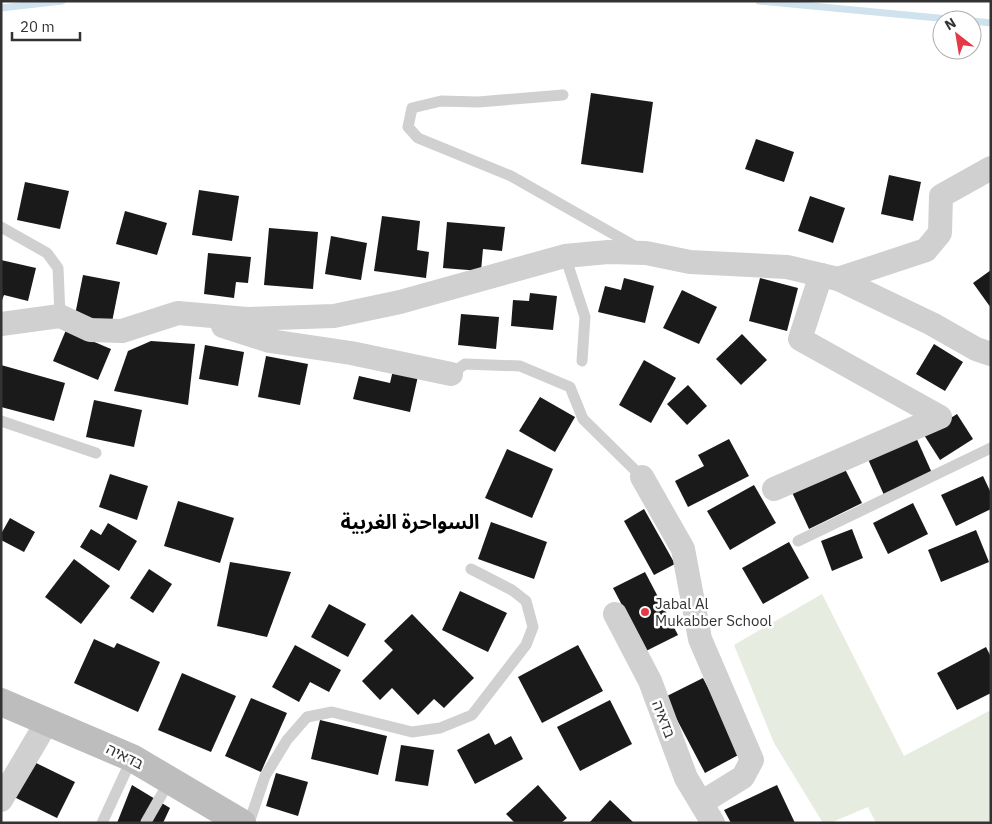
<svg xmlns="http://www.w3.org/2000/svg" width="992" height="824" font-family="'IBM Plex Sans','Noto Sans Arabic','Noto Sans Hebrew',sans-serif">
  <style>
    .green { fill: #e6ecdf }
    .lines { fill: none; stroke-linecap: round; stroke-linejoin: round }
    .stream { stroke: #cfe2ee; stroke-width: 7 }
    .building { fill: #1a1a1a }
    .lane { stroke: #d0d0d0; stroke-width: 11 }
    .street { stroke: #d0d0d0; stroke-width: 24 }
    .secondary { stroke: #bdbdbd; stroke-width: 28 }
    .poi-dot { fill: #e63946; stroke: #fff; stroke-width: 2 }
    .labels { text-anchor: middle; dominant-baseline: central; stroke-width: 5; stroke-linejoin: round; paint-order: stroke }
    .poi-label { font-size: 15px; fill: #333; stroke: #fff; text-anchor: start }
    .street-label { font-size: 15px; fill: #333; stroke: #fff }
    .district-label { font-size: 20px; font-weight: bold; fill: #000; stroke: #fff }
  </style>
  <rect width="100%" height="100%" fill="#fff"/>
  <path class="green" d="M 822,594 L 904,756 L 991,710 L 991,823 L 876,823 L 868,807 L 830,823 L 823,823 L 774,743 L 734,645 Z"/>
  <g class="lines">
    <g class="stream">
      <path d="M 759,1 L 959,20"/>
      <path d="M 1,8 L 62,1"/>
      <path d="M 972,21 L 991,23"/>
    </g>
  </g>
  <g class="building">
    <path d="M 591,93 L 653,102 L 643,173 L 581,164 Z"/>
    <path d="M 756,139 L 794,152 L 784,182 L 745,169 Z"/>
    <path d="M 889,175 L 921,182 L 913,221 L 881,214 Z"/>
    <path d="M 25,182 L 69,191 L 60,229 L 17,220 Z"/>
    <path d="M 199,190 L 239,196 L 232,241 L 192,235 Z"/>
    <path d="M 810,196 L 845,208 L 833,243 L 798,231 Z"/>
    <path d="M 125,211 L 167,223 L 157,255 L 116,244 Z"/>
    <path d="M 382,216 L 420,221 L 417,250 L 429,252 L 426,278 L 374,271 Z"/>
    <path d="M 447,222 L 505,227 L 502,251 L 483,249 L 481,271 L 443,268 Z"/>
    <path d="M 269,228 L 318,232 L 313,289 L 264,285 Z"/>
    <path d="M 331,236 L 367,243 L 361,280 L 325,274 Z"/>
    <path d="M 208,253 L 251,257 L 248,283 L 236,282 L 234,298 L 204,294 Z"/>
    <path d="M 1,260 L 36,268 L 28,301 L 4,295 L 1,303 Z"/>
    <path d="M 991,270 L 991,308 L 973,283 Z"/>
    <path d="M 83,275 L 120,282 L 112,322 L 75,315 Z"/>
    <path d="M 624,278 L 654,286 L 645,323 L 598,312 L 605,286 L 621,290 Z"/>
    <path d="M 760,278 L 798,288 L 787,331 L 749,321 Z"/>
    <path d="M 682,290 L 717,307 L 699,344 L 663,328 Z"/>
    <path d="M 530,293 L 557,296 L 553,330 L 511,326 L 513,300 L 529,301 Z"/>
    <path d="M 461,314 L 499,317 L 496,349 L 458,345 Z"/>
    <path d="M 66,330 L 111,349 L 98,380 L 53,361 Z"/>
    <path d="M 742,334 L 767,360 L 741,385 L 716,359 Z"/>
    <path d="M 151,341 L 195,344 L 188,405 L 114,391 L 128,351 Z"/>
    <path d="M 934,344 L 963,362 L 945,391 L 916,374 Z"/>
    <path d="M 205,345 L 244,352 L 238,386 L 199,379 Z"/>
    <path d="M 266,356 L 308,364 L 300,405 L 258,397 Z"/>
    <path d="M 644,360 L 676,378 L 651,423 L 619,405 Z"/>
    <path d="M 1,365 L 65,383 L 54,421 L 1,407 Z"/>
    <path d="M 393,370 L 418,376 L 410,412 L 353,399 L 359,376 L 390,383 Z"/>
    <path d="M 688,385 L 707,406 L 687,425 L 667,404 Z"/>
    <path d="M 540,397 L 575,417 L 555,452 L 519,431 Z"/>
    <path d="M 94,400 L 142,410 L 134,447 L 86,437 Z"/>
    <path d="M 957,414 L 973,439 L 940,460 L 924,435 Z"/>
    <path d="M 915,435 L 932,473 L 884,495 L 867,457 Z"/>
    <path d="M 729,439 L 749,476 L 688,507 L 675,481 L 704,466 L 698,455 Z"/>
    <path d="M 507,449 L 553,469 L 532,518 L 485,498 Z"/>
    <path d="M 842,463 L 862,503 L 809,529 L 790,488 Z"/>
    <path d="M 110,474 L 148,486 L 137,520 L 99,507 Z"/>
    <path d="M 983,476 L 991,493 L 991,509 L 956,526 L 941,495 Z"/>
    <path d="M 754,485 L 776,523 L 730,550 L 707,511 Z"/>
    <path d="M 178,501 L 234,518 L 220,563 L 164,546 Z"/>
    <path d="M 913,503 L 928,534 L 888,554 L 873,523 Z"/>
    <path d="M 644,509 L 675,564 L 654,575 L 624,521 Z"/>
    <path d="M 10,518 L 35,532 L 24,552 L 1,540 L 1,534 Z"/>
    <path d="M 491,522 L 547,542 L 534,579 L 478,559 Z"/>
    <path d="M 108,523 L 137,541 L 119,571 L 80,547 L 91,529 L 101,535 Z"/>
    <path d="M 852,529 L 863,558 L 832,571 L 821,541 Z"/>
    <path d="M 976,530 L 989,562 L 941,582 L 928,550 Z"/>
    <path d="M 789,542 L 809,578 L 763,604 L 742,568 Z"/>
    <path d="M 74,559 L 110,586 L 81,624 L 45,597 Z"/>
    <path d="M 230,562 L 291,572 L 267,637 L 217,626 Z"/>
    <path d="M 149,569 L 172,584 L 153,613 L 130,598 Z"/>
    <path d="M 645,572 L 678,635 L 646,651 L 613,588 Z"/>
    <path d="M 460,591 L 507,613 L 488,652 L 442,630 Z"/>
    <path d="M 329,604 L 366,624 L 348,657 L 311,637 Z"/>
    <path d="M 412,614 L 474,678 L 444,708 L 434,699 L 418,715 L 392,688 L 380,700 L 362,681 L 393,650 L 384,641 Z"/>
    <path d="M 94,639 L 114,648 L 117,643 L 160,662 L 138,712 L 74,683 Z"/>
    <path d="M 295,645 L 341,670 L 329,692 L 310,682 L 299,702 L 272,687 Z"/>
    <path d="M 578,645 L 603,691 L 542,723 L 518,677 Z"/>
    <path d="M 986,647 L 991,657 L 991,693 L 957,710 L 937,673 Z"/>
    <path d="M 182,673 L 236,696 L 211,752 L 158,730 Z"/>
    <path d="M 703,678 L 742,753 L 705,773 L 665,697 Z"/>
    <path d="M 251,698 L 287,713 L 261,772 L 225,756 Z"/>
    <path d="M 610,700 L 632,744 L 580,771 L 557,727 Z"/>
    <path d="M 320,720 L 387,736 L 378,775 L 311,759 Z"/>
    <path d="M 489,733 L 495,745 L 511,736 L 523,759 L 475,784 L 457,750 Z"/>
    <path d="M 401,745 L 434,750 L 428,786 L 395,781 Z"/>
    <path d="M 32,761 L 75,782 L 57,818 L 14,797 Z"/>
    <path d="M 276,773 L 308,782 L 298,816 L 266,806 Z"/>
    <path d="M 132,785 L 170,808 L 163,823 L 117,823 Z"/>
    <path d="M 538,785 L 567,818 L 561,823 L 515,823 L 506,814 Z"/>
    <path d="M 777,785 L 795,823 L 731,823 L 724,810 Z"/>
    <path d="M 610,800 L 634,823 L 589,823 Z"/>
  </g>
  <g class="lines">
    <g class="lane">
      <path d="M 563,95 L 478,102 L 441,101 L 412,108 L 408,127 L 418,138 L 511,176 L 638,248"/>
      <path d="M 1,227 L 47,253 L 58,268 L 60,316"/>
      <path d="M 565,256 L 585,317 L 582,361"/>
      <path d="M 451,374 L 465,364 L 520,366 L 570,387 L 583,419 L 642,477"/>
      <path d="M 1,421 L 96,453"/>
      <path d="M 798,541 L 991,448"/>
      <path d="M 146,822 L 170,780"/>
      <path d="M 102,823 L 132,758"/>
      <path d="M 249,823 L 265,776 L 287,740 L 307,717 L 332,712 L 412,732 L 440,728 L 472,715 L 526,645 L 533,627 L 526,601 L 512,590 L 471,569"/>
    </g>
    <g class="street">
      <path d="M 838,279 L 926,250 L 940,233 L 941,196 L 991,168"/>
      <path d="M 1,324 L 60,316 L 90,330 L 122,331 L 178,313 L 247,319 L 334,316 L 400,302 L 565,256 L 608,252 L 646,253 L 690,262 L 787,267 L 838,279 L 932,324 L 976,349 L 991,354"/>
      <path d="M 223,326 L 270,341 L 351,353 L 451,374"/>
      <path d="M 642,477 L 683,549 L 700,639 L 752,760 L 743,777 L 701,803"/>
      <path d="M 774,489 L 940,417 L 800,339 L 821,275"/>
      <path d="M 615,614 L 650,681 L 686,778 L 713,823"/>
      <path d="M 1,800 L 47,722"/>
    </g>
    <path class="secondary" d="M 1,702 L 132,758 L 242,823"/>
  </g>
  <circle class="poi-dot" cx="645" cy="612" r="5"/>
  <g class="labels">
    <g class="poi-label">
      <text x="655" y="603">Jabal Al<tspan x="655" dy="17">Mukabber School</tspan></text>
    </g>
    <g class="street-label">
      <text transform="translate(664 719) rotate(69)">בדאיה</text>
      <text transform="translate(125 756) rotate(26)">בדאיה</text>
    </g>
    <g class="district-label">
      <text x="410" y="521">السواحرة الغربية</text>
    </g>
  </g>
  <rect width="992" height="824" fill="none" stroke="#333333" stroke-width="5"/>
  <g transform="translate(957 35) rotate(329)"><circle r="24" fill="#ffffff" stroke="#adadad"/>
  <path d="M0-4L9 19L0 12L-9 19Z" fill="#e63946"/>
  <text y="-8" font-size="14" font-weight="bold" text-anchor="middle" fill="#333333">N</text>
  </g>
  <path d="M12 32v8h68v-8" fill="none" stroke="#333333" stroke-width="2.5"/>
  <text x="20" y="32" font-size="15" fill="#333333" stroke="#ffffff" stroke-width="4" paint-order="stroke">20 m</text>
</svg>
